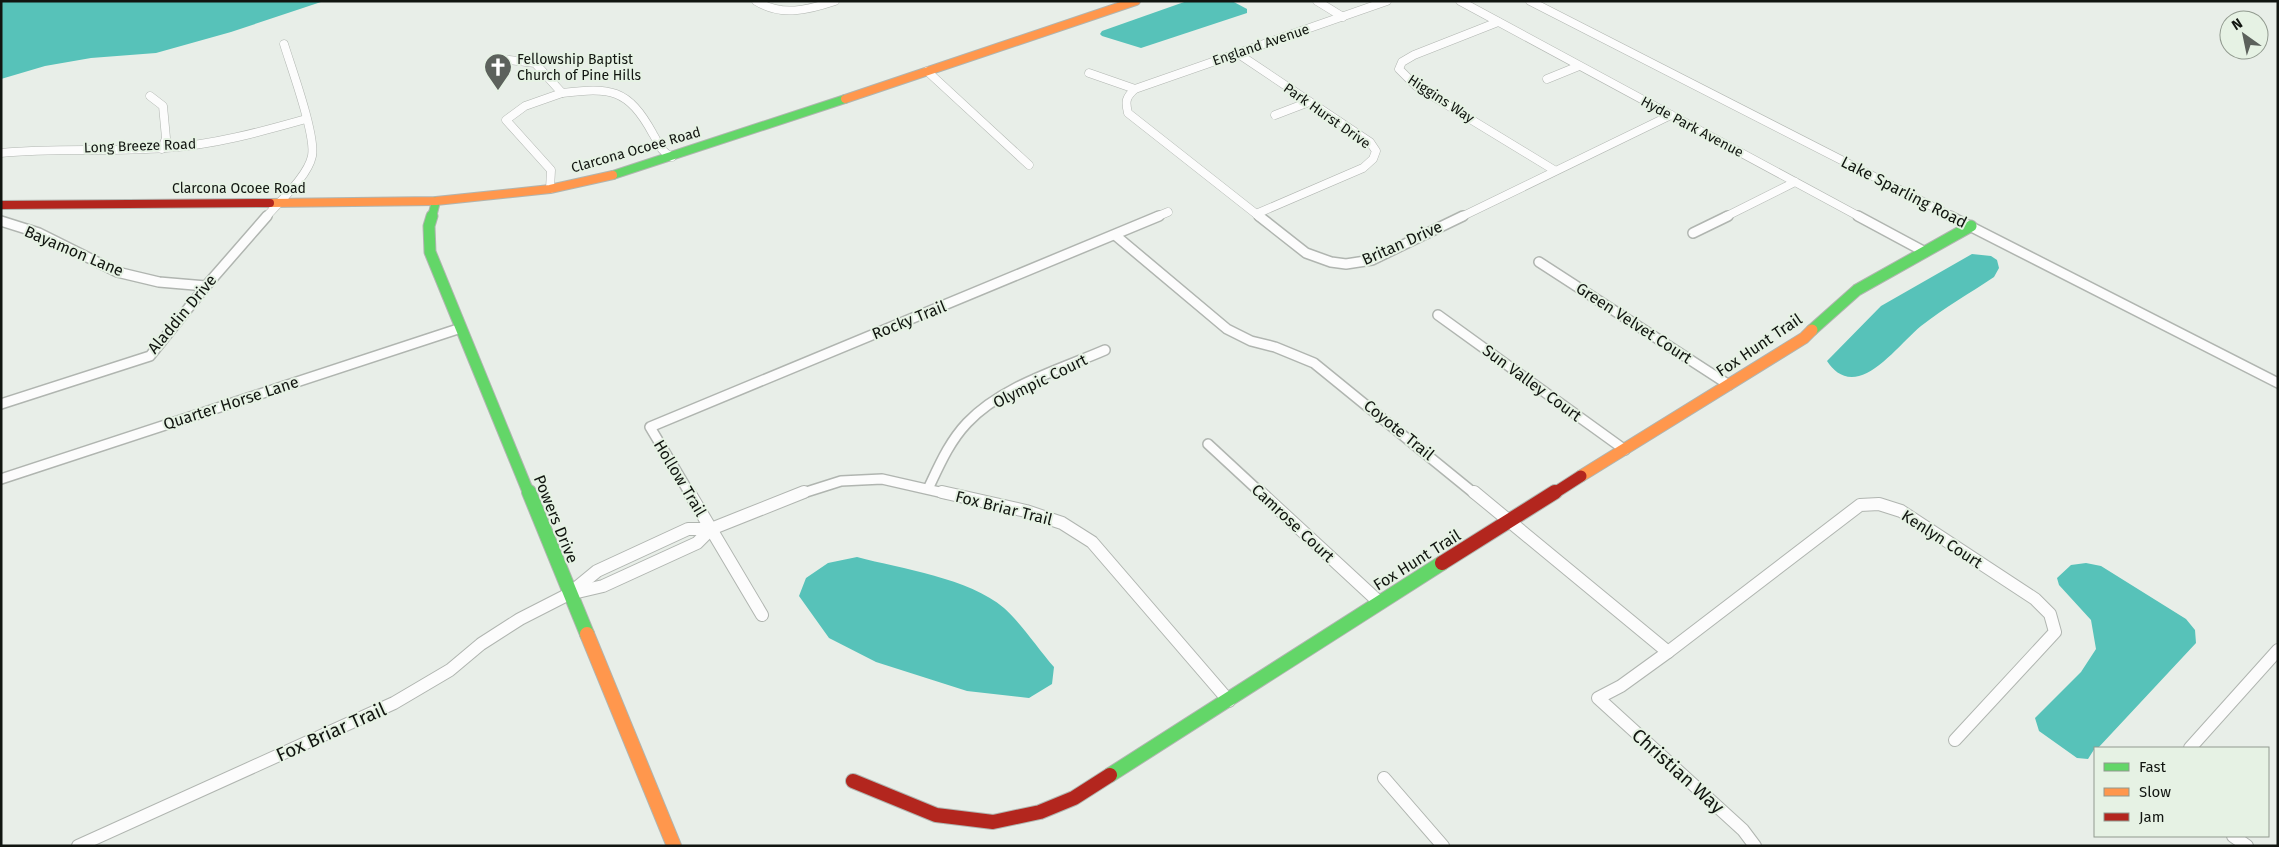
<svg xmlns="http://www.w3.org/2000/svg" width="2279" height="847" font-family="'Fira Sans',sans-serif">
  <style>
    .water { fill: #57c2b9 }
    .lines { fill: none; stroke-linecap: round; stroke-linejoin: round }
    .street-far2-casing { stroke: #b0b5b0; stroke-width: 9 }
    .street-far1-casing { stroke: #b0b5b0; stroke-width: 12 }
    .street-casing { stroke: #b0b5b0; stroke-width: 14 }
    .fast-far2-casing { stroke: #b0b5b0; stroke-width: 10 }
    .fast-far1-casing { stroke: #b0b5b0; stroke-width: 13 }
    .fast-casing { stroke: #b0b5b0; stroke-width: 16 }
    .slow-far2-casing { stroke: #b0b5b0; stroke-width: 10 }
    .slow-far1-casing { stroke: #b0b5b0; stroke-width: 13 }
    .slow-casing { stroke: #b0b5b0; stroke-width: 16 }
    .jam-far2-casing { stroke: #b0b5b0; stroke-width: 10 }
    .jam-far1-casing { stroke: #b0b5b0; stroke-width: 13 }
    .jam-casing { stroke: #b0b5b0; stroke-width: 16 }
    .street-far2 { stroke: #fcfcfc; stroke-width: 8 }
    .street-far1 { stroke: #fcfcfc; stroke-width: 9 }
    .street { stroke: #fcfcfc; stroke-width: 12 }
    .fast-far2 { stroke: #63d668; stroke-width: 8 }
    .fast-far1 { stroke: #63d668; stroke-width: 11 }
    .fast { stroke: #63d668; stroke-width: 14 }
    .slow-far2 { stroke: #ff974d; stroke-width: 8 }
    .slow-far1 { stroke: #ff974d; stroke-width: 11 }
    .slow { stroke: #ff974d; stroke-width: 14 }
    .jam-far2 { stroke: #b3261e; stroke-width: 8 }
    .jam-far1 { stroke: #b3261e; stroke-width: 11 }
    .jam { stroke: #b3261e; stroke-width: 14 }
    .labels { text-anchor: middle; dominant-baseline: central; stroke-width: 4; stroke-linejoin: round; paint-order: stroke }
    .far-street-label { font-size: 14px; fill: #111510; stroke: #e6f2e4 }
    .far-poi-label { font-size: 14px; fill: #111510; stroke: #e6f2e4; text-anchor: start }
    .street-label { font-size: 16px; fill: #111510; stroke: #e6f2e4 }
    .near-street-label { font-size: 19px; fill: #111510; stroke: #e6f2e4 }
  </style>
  <rect width="100%" height="100%" fill="#e8eee8"/>
  <g class="water">
    <path d="M 1,1 L 324,1 L 231,32 L 156,53 L 91,58 L 45,66 L 1,79 Z"/>
    <path d="M 1187,1 L 1232,1 L 1247,9 L 1247,13 L 1141,48 L 1102,36 L 1100,34 L 1102,31 Z"/>
    <path d="M 1972,254 L 1991,256 L 1997,260 L 1999,268 L 1994,277 C 1970,293 1944,308 1921,326 C 1904,340 1880,371 1859,376 C 1845,380 1834,372 1827,361 L 1881,306 Z"/>
    <path d="M 857,557 C 902,569 969,578 1004,608 C 1021,623 1039,650 1054,667 L 1052,684 L 1029,698 L 967,691 L 876,662 L 829,638 L 799,596 L 806,578 L 828,563 Z"/>
    <path d="M 2086,563 L 2101,566 L 2186,619 L 2195,630 L 2196,643 L 2098,748 L 2095,748 L 2088,759 L 2077,758 L 2039,731 L 2035,718 L 2081,672 L 2096,649 L 2091,620 L 2059,585 L 2057,578 L 2071,565 Z"/>
  </g>
  <g class="lines">
    <g class="street-far2-casing">
      <g id="street-far2">
        <path d="M 756,1 C 782,17 808,10 835,1"/>
        <path d="M 1317,1 L 1343,17"/>
        <path d="M 1460,1 L 1860,217"/>
        <path d="M 1530,1 L 1953,217"/>
        <path d="M 1498,22 L 1414,55 L 1402,62 L 1399,69 L 1416,86 L 1554,170"/>
        <path d="M 1237,53 L 1370,142 L 1376,151 L 1373,159 L 1363,168 L 1256,214"/>
        <path d="M 509,60 L 535,63 L 562,93 C 610,87 628,88 653,134 C 659,144 660,151 672,157"/>
        <path d="M 927,71 L 1029,165"/>
        <path d="M 1089,73 L 1135,89"/>
        <path d="M 1547,79 L 1579,66"/>
        <path d="M 150,96 L 163,106 L 166,138 L 162,149"/>
        <path d="M 1275,115 L 1309,102"/>
        <path d="M 1,153 C 55,148 110,152 165,148 C 213,145 260,132 306,119"/>
        <path d="M 550,189 L 551,170 L 506,120 L 525,106 L 562,93"/>
        <path d="M 266,217 C 280,201 308,176 312,156 C 316,135 291,67 284,44"/>
        <path d="M 1156,217 L 1168,212"/>
        <path d="M 1260,217 L 1128,113 C 1125,101 1126,97 1135,89 L 1387,1"/>
        <path d="M 1461,217 L 1671,115"/>
        <path d="M 1725,217 L 1795,182"/>
      </g>
    </g>
    <g class="street-far1-casing">
      <g id="street-far1">
        <path d="M 1259,216 L 1306,253 L 1331,262 L 1346,264 L 1372,260 L 1463,216"/>
        <path d="M 1858,216 L 1925,252"/>
        <path d="M 1950,216 L 2278,383"/>
        <path d="M 1,221 L 39,233 L 117,272 L 159,282 L 206,286"/>
        <path d="M 1693,233 L 1728,216"/>
        <path d="M 1115,235 L 1227,329 L 1251,341 L 1275,347 L 1314,363 L 1475,494"/>
        <path d="M 1539,262 L 1729,385"/>
        <path d="M 1438,315 L 1625,450"/>
        <path d="M 1,404 L 150,356 L 206,286 L 267,216"/>
        <path d="M 1208,444 L 1262,494"/>
        <path d="M 1,479 L 461,328"/>
        <path d="M 928,489 C 939,466 949,442 967,423 C 1002,386 1059,370 1105,350"/>
        <path d="M 690,494 L 650,427 L 1159,216"/>
        <path d="M 800,494 L 841,481 L 882,479 L 948,494"/>
      </g>
    </g>
    <g class="street-casing">
      <g id="street">
        <path d="M 689,492 L 762,615"/>
        <path d="M 942,492 L 1026,511 L 1062,523 L 1092,542 L 1229,701"/>
        <path d="M 1260,492 L 1379,602"/>
        <path d="M 1474,492 L 1668,652"/>
        <path d="M 569,594 L 597,571 L 688,529 L 711,529 L 804,492"/>
        <path d="M 2190,748 L 2278,650"/>
        <path d="M 1384,778 L 1443,846"/>
        <path d="M 2233,836 L 2247,846"/>
        <path d="M 78,846 L 394,703 L 450,670 L 481,644 L 520,619 L 569,594 L 603,586 L 697,543 L 711,529"/>
        <path d="M 1755,846 L 1743,830 L 1598,698 L 1621,686 L 1668,652 L 1860,505 L 1879,504 L 1901,511 L 2035,599 L 2050,614 L 2055,632 L 1955,740"/>
      </g>
    </g>
    <g class="fast-far2-casing">
      <g id="fast-far2">
        <path d="M 613,175 L 845,99"/>
        <path d="M 432,217 L 436,201"/>
      </g>
    </g>
    <g class="fast-far1-casing">
      <g id="fast-far1">
        <path d="M 432,216 L 429,226 L 430,252 L 529,494"/>
        <path d="M 1812,330 L 1857,290 L 1971,226"/>
      </g>
    </g>
    <g class="fast-casing">
      <g id="fast">
        <path d="M 529,492 L 587,634"/>
        <path d="M 1110,775 L 1442,563"/>
      </g>
    </g>
    <g class="slow-far2-casing">
      <g id="slow-far2">
        <path d="M 845,99 L 1136,1"/>
        <path d="M 270,203 L 436,201 L 550,189 L 613,175"/>
      </g>
    </g>
    <g class="slow-far1-casing">
      <path id="slow-far1" d="M 1581,476 L 1804,338 L 1812,330"/>
    </g>
    <g class="slow-casing">
      <path id="slow" d="M 587,634 L 674,846"/>
    </g>
    <g class="jam-far2-casing">
      <path id="jam-far2" d="M 1,205 L 270,203"/>
    </g>
    <g class="jam-far1-casing">
      <path id="jam-far1" d="M 1553,494 L 1581,476"/>
    </g>
    <g class="jam-casing">
      <g id="jam">
        <path d="M 1442,563 L 1555,492"/>
        <path d="M 853,781 L 936,815 L 993,822 L 1040,812 L 1074,798 L 1110,775"/>
      </g>
    </g>
    <use href="#street-far2" class="street-far2"/>
    <use href="#street-far1" class="street-far1"/>
    <use href="#street" class="street"/>
    <use href="#fast-far2" class="fast-far2"/>
    <use href="#fast-far1" class="fast-far1"/>
    <use href="#fast" class="fast"/>
    <use href="#slow-far2" class="slow-far2"/>
    <use href="#slow-far1" class="slow-far1"/>
    <use href="#slow" class="slow"/>
    <use href="#jam-far2" class="jam-far2"/>
    <use href="#jam-far1" class="jam-far1"/>
    <use href="#jam" class="jam"/>
  </g>
  <defs>
    <g id="church-pin" transform="scale(1.4375)"><path d="M0 17L-7.5 6A9.5 9.5 0 1 1 7.5 6Z" fill="#5c615c" stroke="#e6f2e4"/><path d="M-1.2-6h2.4v3.5h3.3v2.4h-3.3V6h-2.4V-.1h-3.3v-2.4h3.3Z" fill="#fff"/></g>
  </defs>
  <g fill-rule="evenodd">
    <use href="#church-pin" x="498" y="67"/>
  </g>
  <g class="labels">
    <g class="far-street-label">
      <text transform="translate(1261 45) rotate(-19)">England Avenue</text>
      <text transform="translate(1441 99) rotate(33)">Higgins Way</text>
      <text transform="translate(1327 116) rotate(35)">Park Hurst Drive</text>
      <text transform="translate(1692 127) rotate(28)">Hyde Park Avenue</text>
      <text transform="translate(140 146) rotate(-2)">Long Breeze Road</text>
      <text transform="translate(636 150) rotate(-16)">Clarcona Ocoee Road</text>
      <text x="239" y="188">Clarcona Ocoee Road</text>
    </g>
    <g class="far-poi-label">
      <text x="517" y="59">Fellowship Baptist<tspan x="517" dy="16">Church of Pine Hills</tspan></text>
    </g>
    <g class="street-label">
      <text transform="translate(1904 192) rotate(27)">Lake Sparling Road</text>
      <text transform="translate(1402 243) rotate(-24)">Britan Drive</text>
      <text transform="translate(74 251) rotate(23)">Bayamon Lane</text>
      <text transform="translate(182 314) rotate(-50)">Aladdin Drive</text>
      <text transform="translate(909 320) rotate(-22)">Rocky Trail</text>
      <text transform="translate(1634 323) rotate(33)">Green Velvet Court</text>
      <text transform="translate(1759 345) rotate(-34)">Fox Hunt Trail</text>
      <text transform="translate(1040 381) rotate(-26)">Olympic Court</text>
      <text transform="translate(1532 383) rotate(36)">Sun Valley Court</text>
      <text transform="translate(231 403) rotate(-18)">Quarter Horse Lane</text>
      <text transform="translate(1399 430) rotate(39)">Coyote Trail</text>
      <text transform="translate(680 478) rotate(59)">Hollow Trail</text>
      <text transform="translate(1004 508) rotate(14)">Fox Briar Trail</text>
      <text transform="translate(556 519) rotate(68)">Powers Drive</text>
      <text transform="translate(1293 523) rotate(43)">Camrose Court</text>
      <text transform="translate(1942 539) rotate(33)">Kenlyn Court</text>
      <text transform="translate(1417 560) rotate(-32)">Fox Hunt Trail</text>
    </g>
    <g class="near-street-label">
      <text transform="translate(331 732) rotate(-24)">Fox Briar Trail</text>
      <text transform="translate(1678 771) rotate(42)">Christian Way</text>
    </g>
  </g>
  <rect width="2279" height="847" fill="none" stroke="#111510" stroke-width="5"/>
  <rect x="2094" y="747" width="175" height="90" fill="#e6f2e4" stroke="#919a8f"/>
  <rect x="2104" y="763" width="25" height="8" fill="#63d668" stroke="#919a8f"/>
  <text x="2139" y="772" font-size="15" fill="#111510">Fast</text>
  <rect x="2104" y="788" width="25" height="8" fill="#ff974d" stroke="#919a8f"/>
  <text x="2139" y="797" font-size="15" fill="#111510">Slow</text>
  <rect x="2104" y="813" width="25" height="8" fill="#b3261e" stroke="#919a8f"/>
  <text x="2139" y="822" font-size="15" fill="#111510">Jam</text>
  <g transform="translate(2244 35) rotate(327)"><circle r="24" fill="#e6f2e4" stroke="#919a8f"/>
  <path d="M0-4L9 19L0 12L-9 19Z" fill="#5c615c"/>
  <text y="-8" font-size="14" font-weight="bold" text-anchor="middle" fill="#111510">N</text>
  </g>
</svg>
